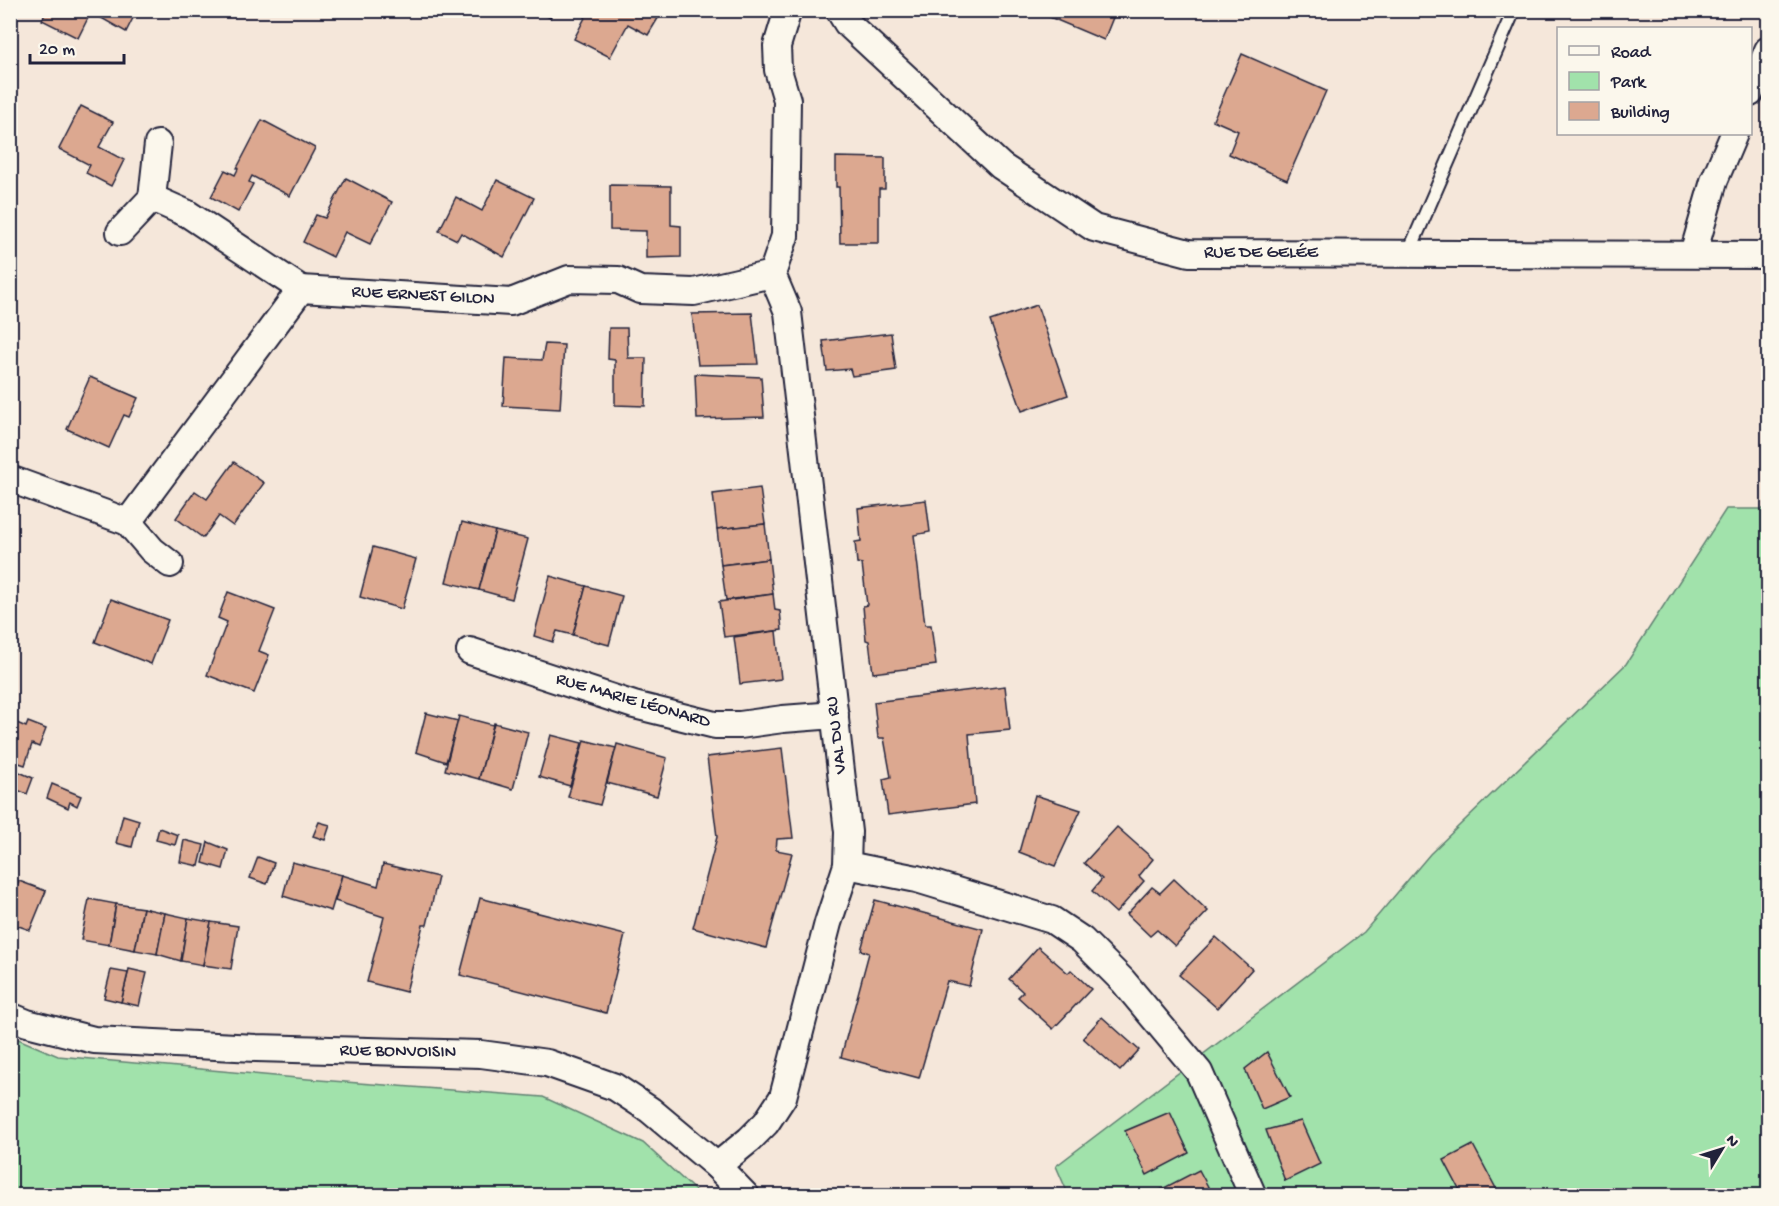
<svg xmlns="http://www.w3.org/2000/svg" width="1779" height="1206" font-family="'Gochi Hand',sans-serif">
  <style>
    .green { fill: #a1e2ab; stroke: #628273; stroke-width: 1.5 }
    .building { fill: #dca890; stroke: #22223b; stroke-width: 1.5 }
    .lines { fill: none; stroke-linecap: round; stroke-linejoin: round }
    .service-casing { stroke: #22223b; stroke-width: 16 }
    .minor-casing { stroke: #22223b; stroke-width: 30 }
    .service { stroke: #fbf7ec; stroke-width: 12 }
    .minor { stroke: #fbf7ec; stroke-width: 26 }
    .labels { text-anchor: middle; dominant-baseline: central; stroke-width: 4.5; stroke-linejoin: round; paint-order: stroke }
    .street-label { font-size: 18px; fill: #22223b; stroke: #fbf7ec }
  </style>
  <rect width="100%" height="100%" fill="#f5e7da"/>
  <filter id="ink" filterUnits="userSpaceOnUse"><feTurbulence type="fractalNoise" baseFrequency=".0167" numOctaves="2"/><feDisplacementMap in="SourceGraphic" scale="12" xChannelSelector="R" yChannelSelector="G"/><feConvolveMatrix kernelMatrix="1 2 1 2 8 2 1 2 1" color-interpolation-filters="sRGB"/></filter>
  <g filter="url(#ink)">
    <g class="green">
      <path d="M 1726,509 L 1768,509 L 1768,1195 L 1069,1196 L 1056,1166 L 1364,932 L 1430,854 L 1626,664 Z"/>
      <path d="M 11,1036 L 58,1056 L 319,1080 L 543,1097 L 643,1143 L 700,1195 L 11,1195 Z"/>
    </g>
    <g class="building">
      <path d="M 47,10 L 137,10 L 126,32 L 91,12 L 78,38 L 42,20 Z"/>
      <path d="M 536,10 L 554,10 L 550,18 Z"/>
      <path d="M 589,10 L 663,10 L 648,35 L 628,24 L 610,57 L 574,39 Z"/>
      <path d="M 1033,10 L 1116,10 L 1104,40 Z"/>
      <path d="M 1242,54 L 1326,91 L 1287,180 L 1229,154 L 1238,131 L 1213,120 Z"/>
      <path d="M 81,106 L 113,122 L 99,147 L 124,160 L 111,186 L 86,173 L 90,165 L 59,149 Z"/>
      <path d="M 262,120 L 315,148 L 290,196 L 252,176 L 249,182 L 253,184 L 238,212 L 211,197 L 225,170 L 235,175 L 238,169 L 237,168 Z"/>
      <path d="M 836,157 L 885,158 L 885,189 L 879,189 L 879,243 L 840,243 L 839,187 L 836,187 Z"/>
      <path d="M 346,178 L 392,202 L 370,244 L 345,232 L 333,257 L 303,242 L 316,215 L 325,218 Z"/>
      <path d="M 497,180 L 534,198 L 504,257 L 461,233 L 457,240 L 439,231 L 456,197 L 482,211 Z"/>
      <path d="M 610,185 L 671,186 L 671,225 L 681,226 L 681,257 L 646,258 L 646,231 L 610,230 Z"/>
      <path d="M 1037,305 L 1068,395 L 1022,411 L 990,321 Z"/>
      <path d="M 752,313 L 758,364 L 698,365 L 692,314 Z"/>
      <path d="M 609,328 L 627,328 L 628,358 L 646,358 L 645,406 L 615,405 L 615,360 L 608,359 Z"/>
      <path d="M 891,333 L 896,370 L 852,376 L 850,369 L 827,371 L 823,341 Z"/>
      <path d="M 545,344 L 564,345 L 560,409 L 503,406 L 506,358 L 542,360 Z"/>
      <path d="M 695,374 L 761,377 L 764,417 L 697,419 Z"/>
      <path d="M 90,377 L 138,398 L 129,417 L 124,415 L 109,448 L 67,429 Z"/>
      <path d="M 234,462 L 264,483 L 233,526 L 219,516 L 203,538 L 176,518 L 195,491 L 207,499 Z"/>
      <path d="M 760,488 L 765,524 L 717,529 L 713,494 Z"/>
      <path d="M 926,500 L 930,532 L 914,535 L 925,625 L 931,625 L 936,665 L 873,673 L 869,641 L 866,640 L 863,606 L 867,605 L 862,564 L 857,563 L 855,542 L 861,541 L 858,508 Z"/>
      <path d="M 462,522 L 495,531 L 479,590 L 446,582 Z"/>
      <path d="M 765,524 L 769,559 L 721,565 L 717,529 Z"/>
      <path d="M 495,531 L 528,539 L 512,599 L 479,590 Z"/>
      <path d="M 373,547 L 416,559 L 402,609 L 360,597 Z"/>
      <path d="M 769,559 L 773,594 L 726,600 L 721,565 Z"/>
      <path d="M 550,576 L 586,586 L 573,635 L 557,631 L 553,642 L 534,636 Z"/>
      <path d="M 586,586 L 622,596 L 609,645 L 573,635 Z"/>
      <path d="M 228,592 L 275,610 L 259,651 L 269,655 L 254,693 L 207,675 L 227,622 L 218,618 Z"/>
      <path d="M 773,594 L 775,610 L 780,611 L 782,630 L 724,637 L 719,602 Z"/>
      <path d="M 111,599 L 168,620 L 151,664 L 95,642 Z"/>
      <path d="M 776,631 L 781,679 L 740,684 L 734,637 Z"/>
      <path d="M 1005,686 L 1010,730 L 969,734 L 975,804 L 888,815 L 883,779 L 891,777 L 884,738 L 878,738 L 874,702 Z"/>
      <path d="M 426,713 L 458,721 L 446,762 L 416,752 Z"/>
      <path d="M 459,716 L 493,725 L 479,779 L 445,770 Z"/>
      <path d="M 28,722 L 46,729 L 39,747 L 32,744 L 25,765 L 10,760 L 10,740 L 17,723 L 26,727 Z"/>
      <path d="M 494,723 L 528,732 L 513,789 L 479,779 Z"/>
      <path d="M 551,735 L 582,743 L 570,786 L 539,777 Z"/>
      <path d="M 584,740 L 616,748 L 600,805 L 568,797 Z"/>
      <path d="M 617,744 L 667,758 L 657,796 L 607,783 Z"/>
      <path d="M 782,748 L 793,838 L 777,839 L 776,850 L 792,853 L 766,948 L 693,928 L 717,837 L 707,757 Z"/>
      <path d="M 10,768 L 33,778 L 27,794 L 10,787 Z"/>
      <path d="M 52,784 L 81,796 L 77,806 L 70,802 L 68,808 L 47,798 Z"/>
      <path d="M 1035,795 L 1081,810 L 1055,866 L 1019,852 Z"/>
      <path d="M 123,815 L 139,820 L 132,847 L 116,843 Z"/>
      <path d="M 319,822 L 330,825 L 325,840 L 313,836 Z"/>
      <path d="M 1117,827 L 1153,859 L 1139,876 L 1144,881 L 1116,913 L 1092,891 L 1102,879 L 1084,863 Z"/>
      <path d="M 159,828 L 178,835 L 175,845 L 156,840 Z"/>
      <path d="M 184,840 L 204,845 L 199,866 L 180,862 Z"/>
      <path d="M 208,842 L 228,850 L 223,869 L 203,863 Z"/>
      <path d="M 258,857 L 274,863 L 267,884 L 250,878 Z"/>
      <path d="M 292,862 L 342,875 L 331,911 L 283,896 Z"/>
      <path d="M 383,864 L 438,877 L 427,925 L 423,925 L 406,992 L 367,982 L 384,917 L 335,901 L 342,875 L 378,886 Z"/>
      <path d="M 10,878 L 19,881 L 10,904 Z"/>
      <path d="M 1174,879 L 1208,911 L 1175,946 L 1157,930 L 1150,936 L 1127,914 L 1152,887 L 1160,893 Z"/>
      <path d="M 19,881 L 46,891 L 30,930 L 10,923 L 10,904 Z"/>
      <path d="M 480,898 L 625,935 L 606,1013 L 460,975 Z"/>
      <path d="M 89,899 L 116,904 L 109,945 L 81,940 Z"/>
      <path d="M 875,900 L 983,929 L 969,986 L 947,981 L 919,1078 L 841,1057 L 869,953 L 861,950 Z"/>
      <path d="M 116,904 L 143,908 L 135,950 L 109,945 Z"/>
      <path d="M 143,908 L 165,913 L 157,954 L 135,950 Z"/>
      <path d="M 165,913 L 188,918 L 181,961 L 157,954 Z"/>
      <path d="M 188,918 L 211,922 L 203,965 L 181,961 Z"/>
      <path d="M 211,922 L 238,926 L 231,969 L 203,965 Z"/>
      <path d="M 1216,937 L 1252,969 L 1217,1008 L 1179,975 Z"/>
      <path d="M 1038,947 L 1068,973 L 1071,970 L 1091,989 L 1053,1029 L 1018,997 L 1023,992 L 1009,979 Z"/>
      <path d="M 129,969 L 147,973 L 139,1006 L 121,1002 Z"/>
      <path d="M 111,970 L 128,973 L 121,1002 L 104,998 Z"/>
      <path d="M 1102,1017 L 1139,1050 L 1120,1071 L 1083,1038 Z"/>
      <path d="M 1267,1052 L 1290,1097 L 1262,1109 L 1245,1069 Z"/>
      <path d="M 1170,1112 L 1189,1153 L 1147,1175 L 1125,1131 Z"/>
      <path d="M 1301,1121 L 1320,1164 L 1285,1181 L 1266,1130 Z"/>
      <path d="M 1473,1145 L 1500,1196 L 1463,1196 L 1444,1160 Z"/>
      <path d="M 1199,1170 L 1213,1196 L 1163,1196 L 1160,1190 Z"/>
    </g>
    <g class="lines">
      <g class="service-casing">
        <path id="service" d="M 1408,254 L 1514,10"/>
      </g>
      <g class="minor-casing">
        <g id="minor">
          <path d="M 839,10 L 847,23 L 1001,166 L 1094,228 L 1189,253 L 1768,255"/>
          <path d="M 1750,93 L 1768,50"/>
          <path d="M 152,198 L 188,214 L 301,289"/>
          <path d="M 120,232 L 152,198 L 158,144"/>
          <path d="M 1693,254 L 1714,181 L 1734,134"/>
          <path d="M 10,479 L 128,522 L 152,550 L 170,564"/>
          <path d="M 128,522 L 301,289 L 511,302 L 569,279 L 618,280 L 640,290 L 694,292 L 772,274 L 785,236 L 787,100 L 778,70 L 777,46 L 788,10"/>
          <path d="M 470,651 L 634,705 L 715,725 L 740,725 L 783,719 L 835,715"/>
          <path d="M 847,865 L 917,879 L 1052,920 L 1082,940 L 1123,981 L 1199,1072 L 1253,1196"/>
          <path d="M 10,1016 L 27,1023 L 94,1040 L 256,1048 L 481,1054 L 547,1063 L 615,1087 L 650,1110 L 717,1166 L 746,1196"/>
          <path d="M 717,1166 L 749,1140 L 766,1123 L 783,1097 L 828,923 L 847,865 L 848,832 L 788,312 L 772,274"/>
        </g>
      </g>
      <use href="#service" class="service"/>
      <use href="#minor" class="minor"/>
    </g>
  </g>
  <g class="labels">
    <g class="street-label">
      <text x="1261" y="253">RUE DE GELÉE</text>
      <text transform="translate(423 296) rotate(3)">RUE ERNEST GILON</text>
      <text transform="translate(633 701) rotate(16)">RUE MARIE LÉONARD</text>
      <text transform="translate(837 735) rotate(-97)">VAL DU RU</text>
      <text transform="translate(398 1052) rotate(1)">RUE BONVOISIN</text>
    </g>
  </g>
  <rect width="1779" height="1206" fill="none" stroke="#fbf7ec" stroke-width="36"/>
  <rect x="18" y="18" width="1743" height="1170" fill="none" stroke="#22223b" stroke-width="2" filter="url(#ink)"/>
  <rect x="1557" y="27" width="195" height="108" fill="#fbf7ec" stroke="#a4a2a5" stroke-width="1.5"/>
  <rect x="1569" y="46" width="30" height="9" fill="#fbf7ec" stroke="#a4a2a5" stroke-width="1.5"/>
  <text x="1611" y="57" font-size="18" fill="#22223b">Road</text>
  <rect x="1569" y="72" width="30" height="18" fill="#a1e2ab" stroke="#a4a2a5" stroke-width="1.5"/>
  <text x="1611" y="87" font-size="18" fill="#22223b">Park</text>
  <rect x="1569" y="102" width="30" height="18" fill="#dca890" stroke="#a4a2a5" stroke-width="1.5"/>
  <text x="1611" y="117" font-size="18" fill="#22223b">Building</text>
  <g transform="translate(1722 1149) rotate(52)" stroke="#fbf7ec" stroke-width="4.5" paint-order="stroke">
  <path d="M0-4.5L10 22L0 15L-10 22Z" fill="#22223b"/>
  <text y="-9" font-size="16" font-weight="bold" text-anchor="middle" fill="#22223b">N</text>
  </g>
  <path d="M30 54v9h94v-9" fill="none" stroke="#22223b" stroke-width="3"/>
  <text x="39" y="54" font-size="18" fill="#22223b" stroke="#fbf7ec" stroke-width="4.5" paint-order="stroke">20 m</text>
</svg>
